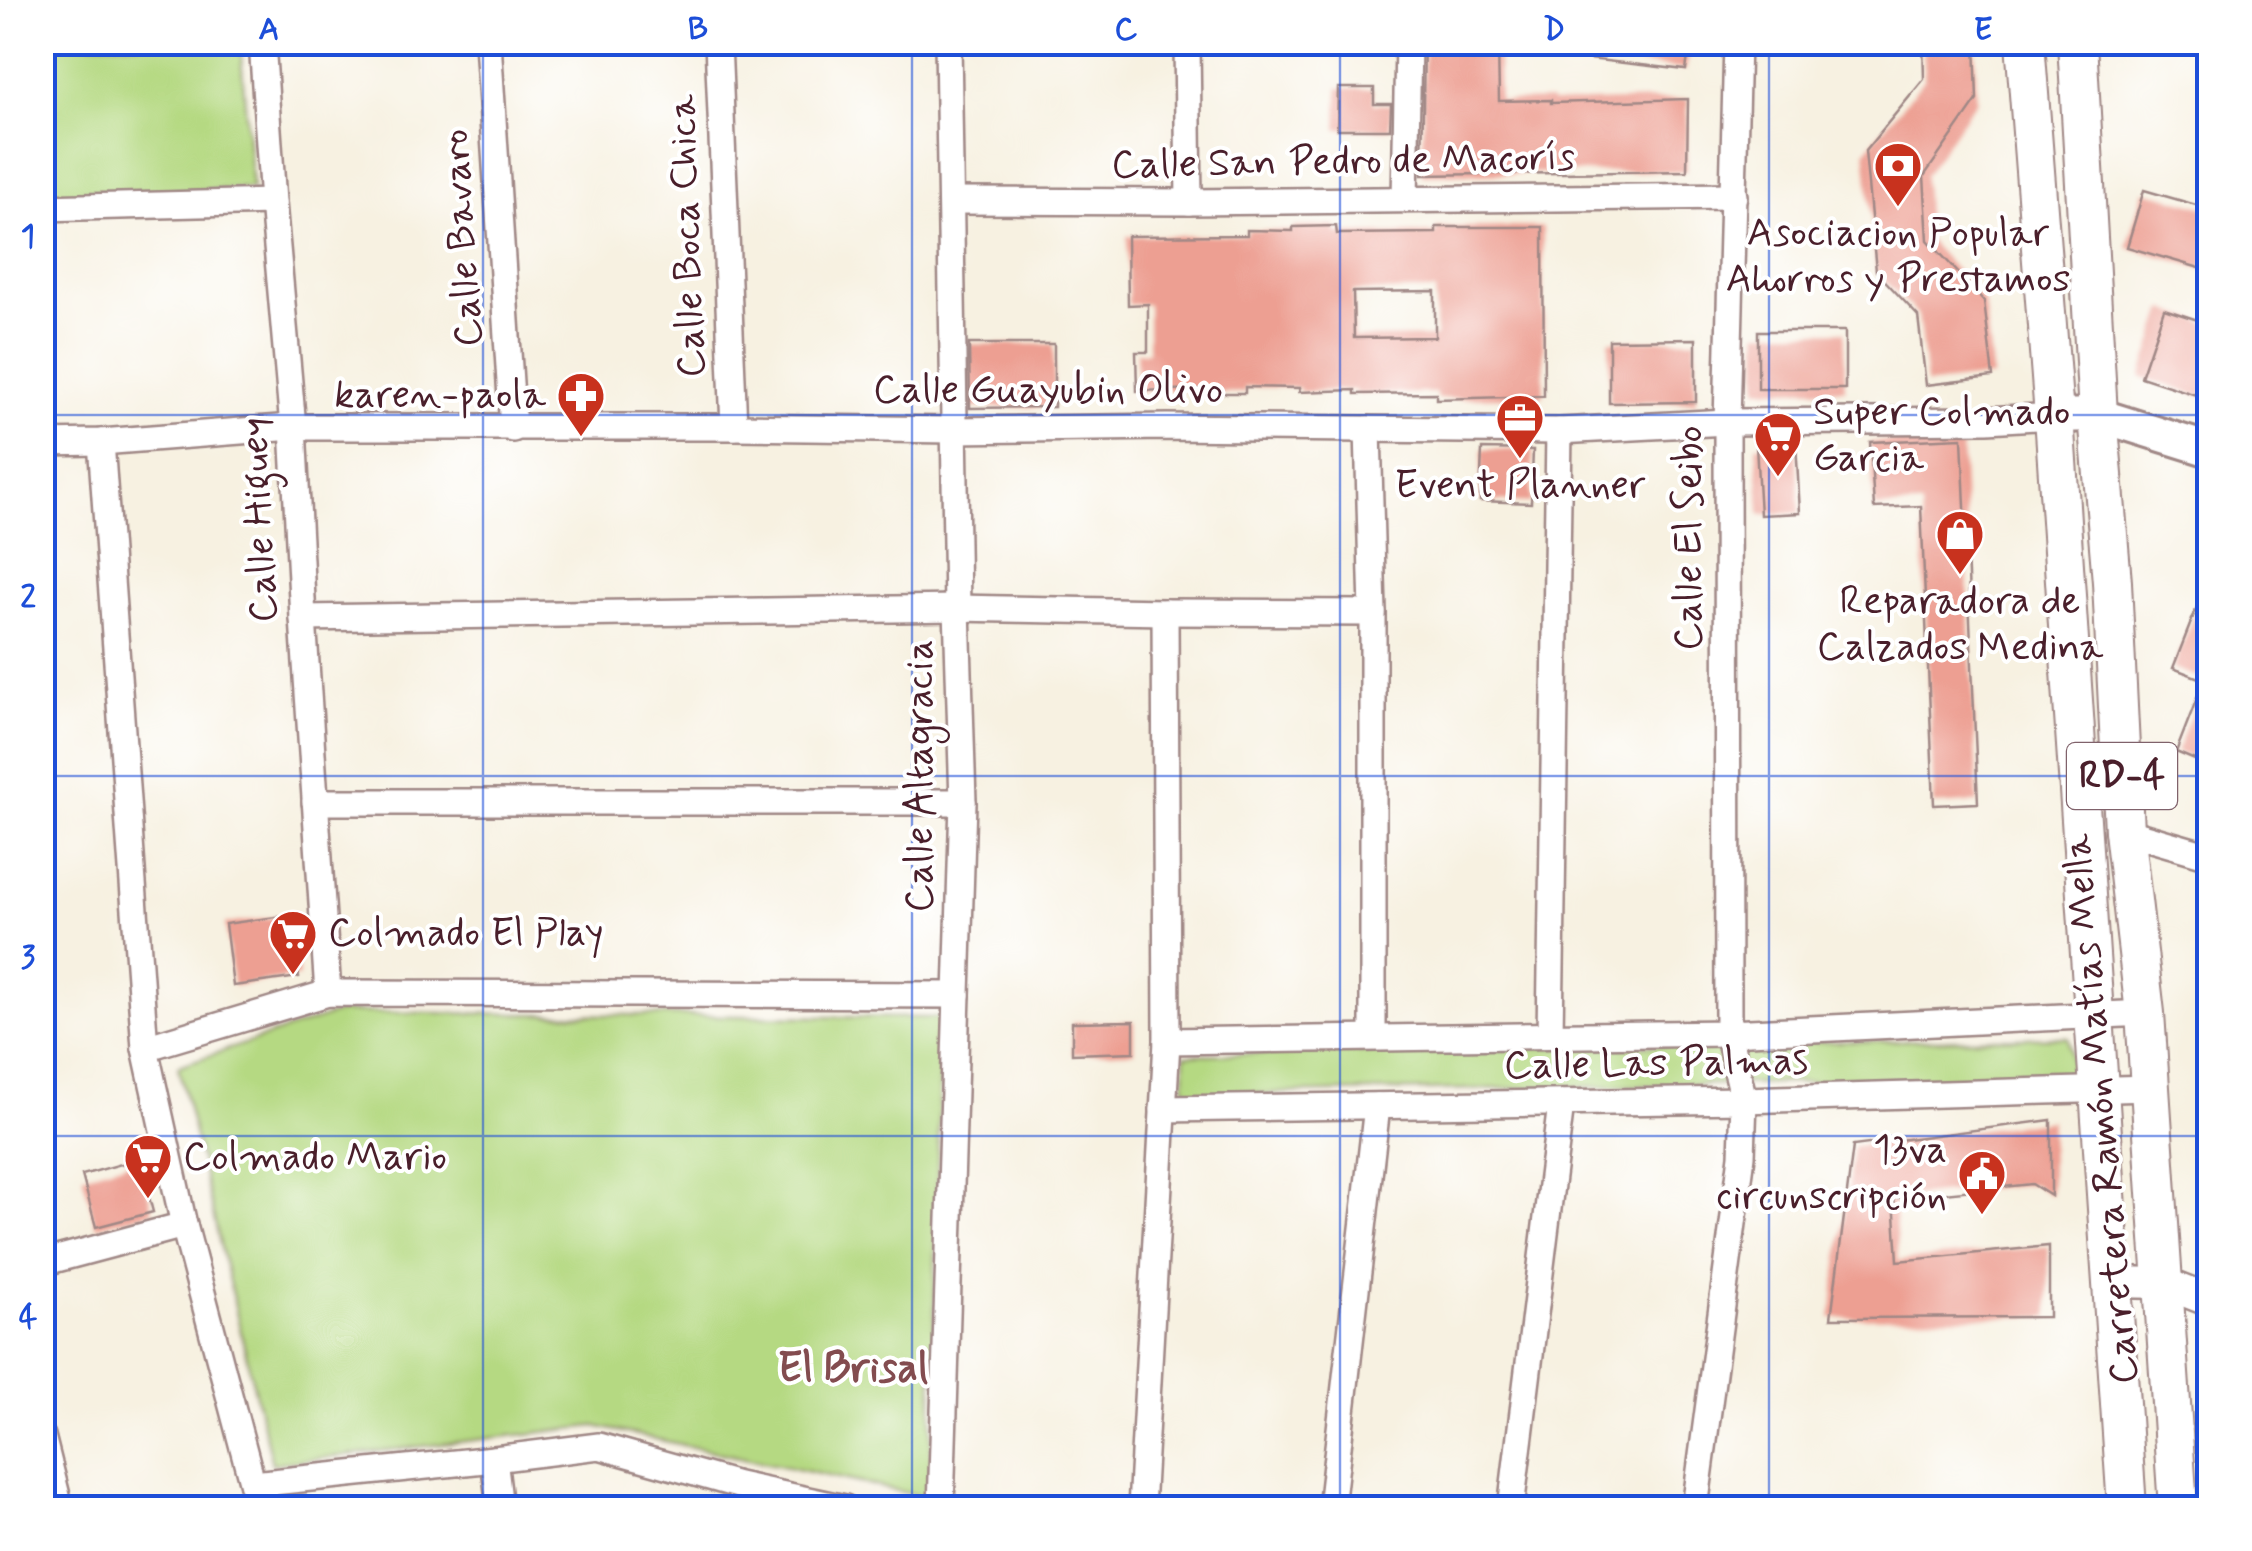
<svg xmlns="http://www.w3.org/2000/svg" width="2252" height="1551" font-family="Mynerve,sans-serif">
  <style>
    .green { fill: #b5d982; stroke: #807c56; stroke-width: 2.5 }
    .building { fill: #ed9f92; fill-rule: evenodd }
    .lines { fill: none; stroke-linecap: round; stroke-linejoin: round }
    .minor-casing { stroke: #a08886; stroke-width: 30 }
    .tertiary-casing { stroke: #a08886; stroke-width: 35 }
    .secondary-casing { stroke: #a08886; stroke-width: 38 }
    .primary-casing { stroke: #a08886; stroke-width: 42 }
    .minor { stroke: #fff; stroke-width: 25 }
    .tertiary { stroke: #fff; stroke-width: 30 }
    .secondary { stroke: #fff; stroke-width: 32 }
    .primary { stroke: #fff; stroke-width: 38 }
    .grid { fill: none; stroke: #1d4ed8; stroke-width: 2.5; stroke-opacity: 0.55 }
    .labels { text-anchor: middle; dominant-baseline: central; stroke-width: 8; stroke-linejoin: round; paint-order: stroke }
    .shield { fill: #fff; stroke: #80626b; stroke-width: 2.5 }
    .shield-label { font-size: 38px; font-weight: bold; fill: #4a1f2b }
    .street-label { font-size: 40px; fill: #4a1f2b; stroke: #fff }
    .poi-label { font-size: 40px; fill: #4a1f2b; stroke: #fff }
    .neighbourhood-label { font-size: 42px; font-weight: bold; fill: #834c4f; stroke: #fff }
    .neatline { fill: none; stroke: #1d4ed8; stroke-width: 4 }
    .grid-label { font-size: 32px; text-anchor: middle; font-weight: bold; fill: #1d4ed8 }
  </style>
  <rect width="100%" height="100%" fill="#fff"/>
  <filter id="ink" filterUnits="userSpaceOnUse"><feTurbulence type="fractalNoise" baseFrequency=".01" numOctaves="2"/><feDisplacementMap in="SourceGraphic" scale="20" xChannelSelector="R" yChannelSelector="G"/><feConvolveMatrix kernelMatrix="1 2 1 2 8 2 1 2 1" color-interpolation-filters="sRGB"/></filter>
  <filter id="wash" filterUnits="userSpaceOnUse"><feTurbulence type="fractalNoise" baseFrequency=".0048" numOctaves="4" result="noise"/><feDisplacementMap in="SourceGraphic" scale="40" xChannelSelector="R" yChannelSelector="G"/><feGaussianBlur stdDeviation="2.25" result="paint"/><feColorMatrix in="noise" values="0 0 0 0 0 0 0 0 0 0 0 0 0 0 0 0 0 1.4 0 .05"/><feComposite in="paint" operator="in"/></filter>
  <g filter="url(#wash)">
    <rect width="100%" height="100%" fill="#f7f1e1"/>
    <g class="green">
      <path d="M 42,43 L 240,43 L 252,188 L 43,198 Z"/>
      <path d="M 340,1012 L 941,1018 L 930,1498 L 595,1426 L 272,1464 L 178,1066 Z"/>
      <path d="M 2068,1037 L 2074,1077 L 1185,1095 L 1185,1055 Z"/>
    </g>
    <g id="blocks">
      <g class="building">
        <path d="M 1424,42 L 1498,42 L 1499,101 L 1551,100 L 1551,103 L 1688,99 L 1687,171 L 1422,175 Z"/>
        <path d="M 1589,42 L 1690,42 L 1686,70 L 1588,59 Z"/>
        <path d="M 1923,42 L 1975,42 L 1977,100 L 1924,176 L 1928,240 L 1984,301 L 1993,377 L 1926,385 L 1918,316 L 1876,271 L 1865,151 L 1924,79 Z"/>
        <path d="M 1338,88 L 1374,88 L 1374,104 L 1391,104 L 1390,129 L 1337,129 Z"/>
        <path d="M 2144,190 L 2210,209 L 2210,271 L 2127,247 Z"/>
        <path d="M 1336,226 L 1337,234 L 1436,233 L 1436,227 L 1543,227 L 1544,396 L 1436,399 L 1436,393 L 1355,394 L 1355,390 L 1299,392 L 1300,388 L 1245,387 L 1245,393 L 1200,393 L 1200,389 L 1137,391 L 1136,352 L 1148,352 L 1148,304 L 1128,305 L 1127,236 L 1247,235 L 1247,230 L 1293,231 L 1293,227 ZM 1435,291 L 1435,337 L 1354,338 L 1353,292 Z"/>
        <path d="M 2164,309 L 2210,324 L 2210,376 L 2202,397 L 2141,377 Z"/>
        <rect x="1758" y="331" width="87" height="58"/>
        <path d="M 1696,339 L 1696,402 L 1609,403 L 1609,340 Z"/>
        <path d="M 969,344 L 1054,344 L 1054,407 L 970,408 Z"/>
        <path d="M 1962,438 L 1978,803 L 1934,805 L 1921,506 L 1874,508 L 1870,442 Z"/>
        <path d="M 1796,442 L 1800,513 L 1760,515 L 1756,445 Z"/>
        <path d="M 1482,449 L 1533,450 L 1531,503 L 1480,501 Z"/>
        <path d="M 2208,579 L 2210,744 L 2202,763 L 2176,752 L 2204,680 L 2173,668 Z"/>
        <path d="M 291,915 L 299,977 L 233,986 L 225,924 Z"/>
        <path d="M 1134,1021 L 1134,1052 L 1072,1054 L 1072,1022 Z"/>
        <path d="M 2051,1120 L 2051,1196 L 2032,1184 L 1894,1198 L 1898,1261 L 2049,1246 L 2049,1317 L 1831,1318 L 1853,1146 Z"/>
        <path d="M 139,1159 L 153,1212 L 96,1227 L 82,1175 Z"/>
      </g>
    </g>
  </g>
  <g filter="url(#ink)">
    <use href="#blocks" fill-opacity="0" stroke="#a08886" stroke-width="2.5"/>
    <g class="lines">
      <g class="minor-casing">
        <g id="minor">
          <path d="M 262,42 L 273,202 L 293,427 L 303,618 L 328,993"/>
          <path d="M 488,42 L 513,429"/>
          <path d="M 718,42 L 734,427"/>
          <path d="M 1187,42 L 1189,202"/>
          <path d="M 1405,199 L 1408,42"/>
          <path d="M 952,201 L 1189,202 L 1734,196"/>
          <path d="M 42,208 L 273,202"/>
          <path d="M 1368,429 L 1373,613 L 1373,1037"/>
          <path d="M 101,442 L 145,1048 L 184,1225 L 259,1508"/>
          <path d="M 42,443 L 101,442 L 293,427 L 734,427 L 954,430 L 1167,427 L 1559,431 L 1727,422 L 1987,420 L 2054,416"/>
          <path d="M 303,618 L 957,608 L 1165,612 L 1373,613"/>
          <path d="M 315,802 L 963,802"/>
          <path d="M 2124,831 L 2210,856"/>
          <path d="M 1550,1035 L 1559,431"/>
          <path d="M 1167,1041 L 1728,1033 L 2145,1013"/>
          <path d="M 145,1048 L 328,993 L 957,995"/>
          <path d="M 1163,1109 L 1744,1100 L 2150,1088"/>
          <path d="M 42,1263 L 184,1225"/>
          <path d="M 42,1436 L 60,1508"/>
          <path d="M 494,1459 L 500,1508"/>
          <path d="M 253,1484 L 494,1459 L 599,1446 L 738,1485 L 845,1508"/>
          <path d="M 941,1508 L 963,802 L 957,608 L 948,42"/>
          <path d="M 1141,1508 L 1167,1041 L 1165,612"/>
          <path d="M 1331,1508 L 1377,1106"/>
          <path d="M 1511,1508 L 1561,1104"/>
          <path d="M 1695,1508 L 1742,1156 L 1744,1100 L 1728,1033 L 1727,422 L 1737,42"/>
        </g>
      </g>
      <g class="tertiary-casing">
        <path id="tertiary" d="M 2111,1282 L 2164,1283 L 2210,1301"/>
      </g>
      <g class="secondary-casing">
        <path id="secondary" d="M 2054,416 L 2098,415 L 2210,450"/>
      </g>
      <g class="primary-casing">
        <g id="primary">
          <path d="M 2025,42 L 2054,416 L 2127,1508"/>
          <path d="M 2077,42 L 2098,415 L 2112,582 L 2124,831 L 2145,1013 L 2178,1508"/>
        </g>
      </g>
      <use href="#minor" class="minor"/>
      <use href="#tertiary" class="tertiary"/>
      <use href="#secondary" class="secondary"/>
      <use href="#primary" class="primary"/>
    </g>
  </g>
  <path class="grid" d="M 483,42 L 483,1508M 912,42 L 912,1508M 1340,42 L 1340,1508M 1769,42 L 1769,1508M 42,415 L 2210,415M 42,776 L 2210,776M 42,1136 L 2210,1136"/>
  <defs>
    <g id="bank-pin" transform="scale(2.5)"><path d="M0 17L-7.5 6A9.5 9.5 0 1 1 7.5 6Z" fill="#c8321e" stroke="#fff"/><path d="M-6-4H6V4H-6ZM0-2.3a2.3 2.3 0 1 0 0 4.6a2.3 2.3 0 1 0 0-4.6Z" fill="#fff"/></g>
    <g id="pharmacy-pin" transform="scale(2.5)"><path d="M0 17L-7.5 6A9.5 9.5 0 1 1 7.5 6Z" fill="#c8321e" stroke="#fff"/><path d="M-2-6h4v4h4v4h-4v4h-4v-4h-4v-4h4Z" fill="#fff"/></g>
    <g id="office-pin" transform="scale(2.5)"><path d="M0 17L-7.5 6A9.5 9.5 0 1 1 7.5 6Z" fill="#c8321e" stroke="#fff"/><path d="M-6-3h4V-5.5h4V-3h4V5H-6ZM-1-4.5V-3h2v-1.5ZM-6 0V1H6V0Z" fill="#fff"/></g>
    <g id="supermarket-pin" transform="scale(2.5)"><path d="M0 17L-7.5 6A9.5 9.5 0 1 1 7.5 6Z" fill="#c8321e" stroke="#fff"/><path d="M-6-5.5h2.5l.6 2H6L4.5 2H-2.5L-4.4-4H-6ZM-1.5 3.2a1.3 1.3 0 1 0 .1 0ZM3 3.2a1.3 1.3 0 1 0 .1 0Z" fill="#fff"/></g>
    <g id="shop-pin" transform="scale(2.5)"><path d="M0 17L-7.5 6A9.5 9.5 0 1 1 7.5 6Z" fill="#c8321e" stroke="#fff"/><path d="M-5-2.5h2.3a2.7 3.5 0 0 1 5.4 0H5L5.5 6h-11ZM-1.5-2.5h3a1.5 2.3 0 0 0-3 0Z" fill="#fff"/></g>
    <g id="civic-pin" transform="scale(2.5)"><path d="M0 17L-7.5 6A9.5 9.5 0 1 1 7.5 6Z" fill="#c8321e" stroke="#fff"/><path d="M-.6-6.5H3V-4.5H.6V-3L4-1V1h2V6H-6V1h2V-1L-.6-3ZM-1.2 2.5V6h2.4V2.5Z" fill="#fff"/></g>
  </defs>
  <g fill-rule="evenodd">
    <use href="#bank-pin" x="1898" y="166"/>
    <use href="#pharmacy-pin" x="581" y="396"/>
    <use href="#office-pin" x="1520" y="418"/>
    <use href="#supermarket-pin" x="1778" y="436"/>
    <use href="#shop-pin" x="1960" y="534"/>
    <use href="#supermarket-pin" x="293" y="934"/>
    <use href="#supermarket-pin" x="148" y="1158"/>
    <use href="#civic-pin" x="1982" y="1174"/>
  </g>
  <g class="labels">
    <rect class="shield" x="2067" y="743" width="110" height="66" rx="8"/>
    <g class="shield-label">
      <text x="2122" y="776">RD-4</text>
    </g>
    <g class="street-label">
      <text transform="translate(1343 162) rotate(-1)">Calle San Pedro de Macorís</text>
      <text transform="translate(688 236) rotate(-92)">Calle Boca Chica</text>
      <text transform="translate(463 238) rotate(-94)">Calle Bavaro</text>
      <text x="1048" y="391">Calle Guayubin Olivo</text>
      <text transform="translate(260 520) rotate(-93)">Calle Higuey</text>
      <text transform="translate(1690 538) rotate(-90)">Calle El Seibo</text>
      <text transform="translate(921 776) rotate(-90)">Calle Altagracia</text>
      <text transform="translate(1656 1064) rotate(-1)">Calle Las Palmas</text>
      <text transform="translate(2102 1109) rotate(-95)">Carretera Ramón Matías Mella</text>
    </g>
    <g class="poi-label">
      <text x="1898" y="234">Asociacion Popular<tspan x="1898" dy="46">Ahorros y Prestamos</tspan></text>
      <text x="546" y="396" text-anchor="end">karen-paola</text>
      <text x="1813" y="413" text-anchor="start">Super Colmado<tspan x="1813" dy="46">Garcia</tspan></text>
      <text x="1520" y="486">Event Planner</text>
      <text x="1960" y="602">Reparadora de<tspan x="1960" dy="46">Calzados Medina</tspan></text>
      <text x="328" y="934" text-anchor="start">Colmado El Play</text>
      <text x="1947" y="1151" text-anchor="end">13va<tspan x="1947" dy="46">circunscripción</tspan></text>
      <text x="183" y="1158" text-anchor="start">Colmado Mario</text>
    </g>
    <g class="neighbourhood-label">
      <text x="853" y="1369">El Brisal</text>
    </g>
  </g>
  <rect width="2252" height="1551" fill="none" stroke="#fff" stroke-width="110"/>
  <rect x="55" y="55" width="2142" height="1441" class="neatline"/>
  <g class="grid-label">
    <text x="269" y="39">A</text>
    <text x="698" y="39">B</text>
    <text x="1126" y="39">C</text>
    <text x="1554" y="39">D</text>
    <text x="1983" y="39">E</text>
    <text x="28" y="246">1</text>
    <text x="28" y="607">2</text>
    <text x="28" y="967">3</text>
    <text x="28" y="1327">4</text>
  </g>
</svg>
